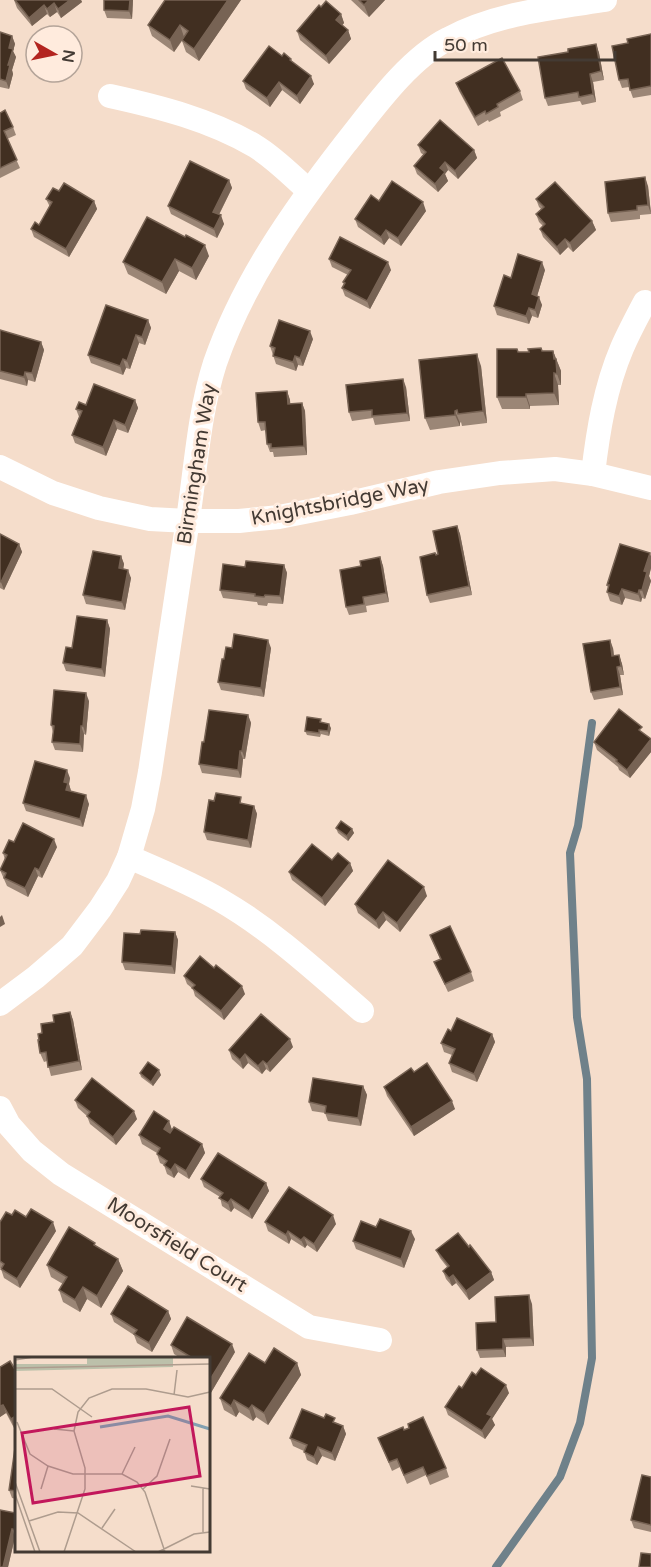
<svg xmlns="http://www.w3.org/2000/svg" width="651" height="1567" font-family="'Varela Round',sans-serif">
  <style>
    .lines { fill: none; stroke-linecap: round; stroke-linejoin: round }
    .stream { stroke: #6f818a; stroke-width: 8 }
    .minor { stroke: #fff; stroke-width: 24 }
    .wall { fill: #9b8676 }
    .shaded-wall { fill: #776354 }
    .building { fill: #412f21; stroke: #776354; stroke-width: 1.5 }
    .labels { text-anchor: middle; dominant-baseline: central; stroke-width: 6; stroke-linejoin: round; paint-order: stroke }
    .street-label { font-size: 20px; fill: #433a33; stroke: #ffebdd }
    .inset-river { fill: none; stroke: #829fb0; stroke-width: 3 }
    .inset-road { fill: none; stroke: #ae9c8e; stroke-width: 1.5 }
    .view { fill: #c2185b; fill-opacity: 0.15; stroke: #c2185b; stroke-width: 3 }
    .inset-edge { fill: none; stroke: #433a33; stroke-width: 3 }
  </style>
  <rect width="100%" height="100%" fill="#f5ddcb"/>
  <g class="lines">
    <path class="stream" d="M 496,1567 L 560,1477 L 580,1423 L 592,1358 L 587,1079 L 577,1017 L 570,853 L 578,826 L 592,723"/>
    <g class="minor">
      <path d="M 110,96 C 160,107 211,120 255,146 C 275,158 292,176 309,191"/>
      <path d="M 0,467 L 53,493 L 99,508 L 150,519 L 188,521 L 239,521 L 279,517 L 350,503 L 439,482 L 500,473 L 555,469 L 593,474 L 651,488"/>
      <path d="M 593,474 C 598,431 605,388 622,348 C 629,332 637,317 645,302"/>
      <path d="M 129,857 C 159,870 191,883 220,900 C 272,930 317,972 362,1011"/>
      <path d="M 0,1004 L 36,977 L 72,946 L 100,909 L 118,881 L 129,857 L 143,809 L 150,772 C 162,688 176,603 188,519 C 196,467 199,413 215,363 C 243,282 293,211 345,144 C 373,109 408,59 448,39 C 497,13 552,8 605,0"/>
      <path d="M 0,1108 L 9,1125 L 32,1151 L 61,1174 L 309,1327 L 380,1340"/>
    </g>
  </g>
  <g class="wall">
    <path d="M 14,0 L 81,0 L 82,2 L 61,18 L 57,12 L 50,17 L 47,14 L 32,26 L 17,8 Z"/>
    <path d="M 133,0 L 132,19 L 107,18 L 104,10 Z"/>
    <path d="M 241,0 L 199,61 L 186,52 L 182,41 L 174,52 L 152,36 L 148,25 Z"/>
    <path d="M 351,0 L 385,0 L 369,17 Z"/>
    <path d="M 321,7 L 341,14 L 344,23 L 342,25 L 348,30 L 351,39 L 329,64 L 300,40 L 297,31 Z"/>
    <path d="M 0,32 L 12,36 L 15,44 L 13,51 L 16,57 L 12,70 L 13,74 L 9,89 L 0,87 Z"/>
    <path d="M 651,34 L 651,95 L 633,98 L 629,87 L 622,88 L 619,80 L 628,43 Z"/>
    <path d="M 596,44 L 599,53 L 604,80 L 593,82 L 596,102 L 582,105 L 580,101 L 548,106 L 545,98 L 568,52 Z"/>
    <path d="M 282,56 L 291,59 L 292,62 L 314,84 L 300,104 L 282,90 L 270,107 L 246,89 L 243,81 Z"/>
    <path d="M 456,83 L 520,91 L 523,100 L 500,112 L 501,116 L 489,122 L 488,120 L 478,126 L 459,91 Z"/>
    <path d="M 0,113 L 13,127 L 16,135 L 7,139 L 20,168 L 0,178 Z"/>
    <path d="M 418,145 L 474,150 L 477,158 L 458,179 L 448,170 L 445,174 L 448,181 L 438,192 L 417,174 L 414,166 L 424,155 L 421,153 Z"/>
    <path d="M 229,180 L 232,188 L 219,215 L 224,224 L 217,238 L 171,214 L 168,206 Z"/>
    <path d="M 648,186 L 651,214 L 640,215 L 640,219 L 611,222 L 608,213 Z"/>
    <path d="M 59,191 L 94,201 L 97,209 L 69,257 L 34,237 L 31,229 L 39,225 L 50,207 L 46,199 Z"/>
    <path d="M 536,199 L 592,221 L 596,230 L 573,252 L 568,247 L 560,255 L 543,237 L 540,229 L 543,226 L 539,222 L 536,214 L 541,209 L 539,207 Z"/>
    <path d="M 379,201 L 426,211 L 401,246 L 389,238 L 384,245 L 358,227 L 355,219 Z"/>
    <path d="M 209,256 L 196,280 L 179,271 L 166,294 L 128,274 L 123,262 Z"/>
    <path d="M 329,259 L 391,270 L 370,309 L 345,296 L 342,288 L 344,285 L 343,282 L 348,275 L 332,267 Z"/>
    <path d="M 545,270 L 537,296 L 542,305 L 538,318 L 532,316 L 529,324 L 497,315 L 494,306 L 511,278 Z"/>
    <path d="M 148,320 L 151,328 L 145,345 L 139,343 L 130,369 L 126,368 L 123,375 L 91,363 L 88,355 Z"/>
    <path d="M 0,330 L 41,342 L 44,350 L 35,382 L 28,380 L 27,386 L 0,379 Z"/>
    <path d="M 313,339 L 303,366 L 298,365 L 296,371 L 276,364 L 270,346 Z"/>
    <path d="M 541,348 L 542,351 L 553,351 L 561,371 L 561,385 L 558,385 L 559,405 L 530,406 L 530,409 L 502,409 L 497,397 L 519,352 L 529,352 Z"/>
    <path d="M 481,366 L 487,423 L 462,426 L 461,422 L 460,423 L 460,426 L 430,430 L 425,418 Z"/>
    <path d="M 406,387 L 410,421 L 375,425 L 373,418 L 352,421 L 349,412 Z"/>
    <path d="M 287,391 L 290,400 L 290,404 L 302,403 L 305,411 L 307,455 L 274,457 L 273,452 L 270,452 L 267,444 L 266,430 L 261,431 L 258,422 Z"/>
    <path d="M 135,400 L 138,408 L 128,433 L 117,429 L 106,456 L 75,443 L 72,435 L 79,417 L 76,409 L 86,405 Z"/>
    <path d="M 457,526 L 460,534 L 472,595 L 430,603 L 427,595 L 436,555 L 438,554 Z"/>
    <path d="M 0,534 L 19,544 L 22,552 L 4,590 L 0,588 Z"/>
    <path d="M 121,556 L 124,564 L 123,569 L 131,578 L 125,610 L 86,604 L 83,595 Z"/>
    <path d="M 651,556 L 651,568 L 649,576 L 651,581 L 645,599 L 642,598 L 641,602 L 625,598 L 622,605 L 610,601 L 607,592 L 608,588 L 607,585 Z"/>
    <path d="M 380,557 L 383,566 L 389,602 L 366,606 L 367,612 L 349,615 L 346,607 L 361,566 Z"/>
    <path d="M 284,565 L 287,573 L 283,604 L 268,603 L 267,606 L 258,605 L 257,602 L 223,598 L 220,590 L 245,567 Z"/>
    <path d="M 107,620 L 110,629 L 105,677 L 66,671 L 63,663 L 72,648 Z"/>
    <path d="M 232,648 L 271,648 L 264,697 L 221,690 L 218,682 L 224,659 Z"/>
    <path d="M 613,648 L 614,656 L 619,655 L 622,664 L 624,675 L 620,675 L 623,695 L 594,700 L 591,692 Z"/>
    <path d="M 89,701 L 86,735 L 84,734 L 83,752 L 55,750 L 52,742 L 53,732 L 51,725 Z"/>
    <path d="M 248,715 L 251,723 L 245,759 L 243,759 L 241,778 L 202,773 L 199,764 L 204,742 Z"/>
    <path d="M 331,728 L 329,736 L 321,734 L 320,737 L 307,735 L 305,731 Z"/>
    <path d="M 645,735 L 651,739 L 651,752 L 630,778 L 619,770 L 618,767 L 597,750 L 594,742 Z"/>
    <path d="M 70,778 L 69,784 L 71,791 L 89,804 L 83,827 L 26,811 L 23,803 Z"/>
    <path d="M 243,804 L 254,806 L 257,814 L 251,848 L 207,840 L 204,832 Z"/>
    <path d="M 336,828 L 352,829 L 354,833 L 348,841 L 338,833 Z"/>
    <path d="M 14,842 L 57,847 L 42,878 L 38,876 L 28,897 L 7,886 L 0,870 L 5,860 L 3,853 Z"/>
    <path d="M 332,860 L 350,863 L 353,871 L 325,906 L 292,880 L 289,872 Z"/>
    <path d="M 427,896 L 400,932 L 386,920 L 379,929 L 358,913 L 355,904 Z"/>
    <path d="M 175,932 L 178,940 L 175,974 L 125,970 L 122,962 L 140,934 Z"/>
    <path d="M 430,935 L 471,972 L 474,981 L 448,992 L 434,962 L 440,959 Z"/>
    <path d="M 184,976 L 245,994 L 224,1020 L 195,996 L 193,989 L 187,984 Z"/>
    <path d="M 70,1012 L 73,1020 L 82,1070 L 51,1076 L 47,1061 L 44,1062 L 40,1053 L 39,1040 L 42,1033 L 54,1022 Z"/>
    <path d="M 451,1031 L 492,1034 L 495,1042 L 477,1082 L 452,1072 L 449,1063 L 452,1055 L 444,1052 L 441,1043 Z"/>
    <path d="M 293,1047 L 270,1072 L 266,1069 L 262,1074 L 248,1063 L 243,1069 L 232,1059 L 229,1050 Z"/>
    <path d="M 414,1072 L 455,1109 L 414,1136 L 387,1096 L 384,1087 Z"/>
    <path d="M 140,1073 L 161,1075 L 153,1086 L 141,1077 Z"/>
    <path d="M 363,1086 L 367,1095 L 361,1126 L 328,1121 L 325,1113 L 312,1111 L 309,1102 Z"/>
    <path d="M 75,1100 L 137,1119 L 116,1145 L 90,1124 L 87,1116 L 78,1108 Z"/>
    <path d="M 169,1121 L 172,1130 L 202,1144 L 205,1153 L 189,1179 L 178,1172 L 174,1178 L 167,1174 L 164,1165 L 160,1163 L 157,1154 L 157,1153 L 142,1144 L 139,1135 Z"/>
    <path d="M 201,1179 L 266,1183 L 269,1191 L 252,1219 L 234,1208 L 231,1212 L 222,1206 L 220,1197 L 204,1187 Z"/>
    <path d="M 12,1215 L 26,1217 L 56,1231 L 20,1288 L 4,1278 L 1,1269 L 2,1268 L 0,1268 L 0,1222 Z"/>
    <path d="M 265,1222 L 336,1224 L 317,1252 L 307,1245 L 305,1248 L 291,1239 L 289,1244 L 268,1231 Z"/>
    <path d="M 376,1227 L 415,1239 L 404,1268 L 356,1249 L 353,1241 Z"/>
    <path d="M 96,1246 L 118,1259 L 123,1271 L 101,1308 L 87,1299 L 80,1312 L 63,1302 L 59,1290 L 63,1284 L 51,1277 L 47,1265 Z"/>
    <path d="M 469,1247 L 491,1272 L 494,1280 L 469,1300 L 456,1283 L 452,1286 L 446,1279 L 443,1271 L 447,1267 L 440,1258 L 436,1250 Z"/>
    <path d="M 532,1304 L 534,1346 L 506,1347 L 506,1357 L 480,1358 L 477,1350 L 496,1322 Z"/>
    <path d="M 168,1311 L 171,1319 L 152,1352 L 137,1343 L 134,1335 L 114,1322 L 111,1314 Z"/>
    <path d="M 171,1345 L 235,1352 L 209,1396 L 208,1359 L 182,1359 L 174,1354 Z"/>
    <path d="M 265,1363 L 297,1363 L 301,1375 L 268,1425 L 256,1417 L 253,1421 L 239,1412 L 236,1417 L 224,1410 L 220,1398 Z"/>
    <path d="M 0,1367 L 14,1428 L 6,1413 L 0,1417 Z"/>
    <path d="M 462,1388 L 509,1393 L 492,1419 L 495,1425 L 485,1439 L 448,1415 L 445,1407 Z"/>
    <path d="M 337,1423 L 343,1426 L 346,1434 L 335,1461 L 322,1456 L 317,1465 L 307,1460 L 304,1451 L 293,1446 L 290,1438 Z"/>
    <path d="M 404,1430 L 446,1468 L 449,1477 L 430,1485 L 426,1475 L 407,1484 L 400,1467 L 392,1471 L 378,1438 Z"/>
    <path d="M 16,1441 L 16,1499 L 12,1498 L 9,1490 Z"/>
    <path d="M 651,1477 L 651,1532 L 634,1528 L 631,1520 Z"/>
    <path d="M 16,1513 L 16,1537 L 15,1537 L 8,1567 L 0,1567 Z"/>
  </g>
  <g class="shaded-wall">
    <path d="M 70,0 L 81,0 L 82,2 L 61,18 L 58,9 Z"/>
    <path d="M 130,0 L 133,0 L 132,19 L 129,11 Z"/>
    <path d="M 228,0 L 241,0 L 199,61 L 194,49 Z"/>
    <path d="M 369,0 L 385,0 L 369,17 L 364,5 Z"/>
    <path d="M 54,3 L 57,12 L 50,17 L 47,9 Z"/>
    <path d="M 44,5 L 47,14 L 32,26 L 29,18 Z"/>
    <path d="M 341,14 L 344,23 L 339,29 L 336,20 Z"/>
    <path d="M 180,25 L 184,37 L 174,52 L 170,40 Z"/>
    <path d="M 348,30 L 351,39 L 329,64 L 326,56 Z"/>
    <path d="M 12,36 L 15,44 L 13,51 L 16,57 L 12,70 L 13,74 L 9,89 L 6,81 L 8,65 L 9,48 Z"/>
    <path d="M 596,44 L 599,53 L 604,80 L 601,71 Z"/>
    <path d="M 590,74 L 593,82 L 596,102 L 593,94 Z"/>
    <path d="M 311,76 L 314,84 L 300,104 L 297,96 Z"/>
    <path d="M 279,82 L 282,90 L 270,107 L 267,98 Z"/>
    <path d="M 474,150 L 477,158 L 458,179 L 455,171 Z"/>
    <path d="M 445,162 L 448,170 L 445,174 L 448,181 L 438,192 L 435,184 L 440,168 Z"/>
    <path d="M 645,177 L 648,186 L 651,214 L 648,205 Z"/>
    <path d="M 229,180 L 232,188 L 216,220 L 213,212 Z"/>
    <path d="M 94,201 L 97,209 L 69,257 L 66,249 Z"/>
    <path d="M 423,202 L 426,211 L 401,246 L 398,238 Z"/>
    <path d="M 221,215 L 224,224 L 217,238 L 214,229 Z"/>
    <path d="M 592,221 L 596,230 L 573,252 L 570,243 Z"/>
    <path d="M 386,230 L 389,238 L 384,245 L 381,237 Z"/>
    <path d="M 565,239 L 568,247 L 560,255 L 557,247 Z"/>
    <path d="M 205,245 L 209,256 L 196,280 L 192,268 Z"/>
    <path d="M 175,259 L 179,271 L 166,294 L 162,282 Z"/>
    <path d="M 388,262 L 391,270 L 370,309 L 367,301 Z"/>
    <path d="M 542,262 L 545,270 L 535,303 L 532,294 Z"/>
    <path d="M 539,297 L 542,305 L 538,318 L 535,310 Z"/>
    <path d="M 529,308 L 532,316 L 529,324 L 526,316 Z"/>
    <path d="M 148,320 L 151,328 L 145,345 L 142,337 Z"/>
    <path d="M 310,331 L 313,339 L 303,366 L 300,358 Z"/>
    <path d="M 136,335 L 139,343 L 130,369 L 127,361 Z"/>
    <path d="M 41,342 L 44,350 L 35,382 L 32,373 Z"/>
    <path d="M 553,351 L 561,371 L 561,385 L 557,374 Z"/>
    <path d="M 477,354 L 481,366 L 487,423 L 483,411 Z"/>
    <path d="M 295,356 L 298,365 L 296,371 L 293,362 Z"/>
    <path d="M 123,359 L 126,368 L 123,375 L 120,366 Z"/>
    <path d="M 25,372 L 28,380 L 27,386 L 24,377 Z"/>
    <path d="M 554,373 L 558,385 L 559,405 L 554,393 Z"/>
    <path d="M 403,379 L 406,387 L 410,421 L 407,413 Z"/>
    <path d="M 287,391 L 290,400 L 291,412 L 288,404 Z"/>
    <path d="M 526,394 L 530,406 L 530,409 L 526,397 Z"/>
    <path d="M 135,400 L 138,408 L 128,433 L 125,425 Z"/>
    <path d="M 302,403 L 305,411 L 307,455 L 304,446 Z"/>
    <path d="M 455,411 L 460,423 L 460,426 L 455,415 Z"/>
    <path d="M 114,420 L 117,429 L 106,456 L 103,447 Z"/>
    <path d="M 457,526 L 460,534 L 472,595 L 469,586 Z"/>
    <path d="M 19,544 L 22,552 L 4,590 L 1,582 Z"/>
    <path d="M 650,553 L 651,556 L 651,568 L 649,576 L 651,581 L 645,599 L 642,590 L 644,571 Z"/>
    <path d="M 121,556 L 124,564 L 122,577 L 119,568 Z"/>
    <path d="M 380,557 L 383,566 L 389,602 L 386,593 Z"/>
    <path d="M 284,565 L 287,573 L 283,604 L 280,596 Z"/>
    <path d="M 128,570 L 131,578 L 125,610 L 122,602 Z"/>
    <path d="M 622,589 L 625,598 L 622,605 L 619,596 Z"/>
    <path d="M 639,590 L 642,598 L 641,602 L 638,594 Z"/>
    <path d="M 107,620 L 110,629 L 105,677 L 102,669 Z"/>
    <path d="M 268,640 L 271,648 L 264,697 L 261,688 Z"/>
    <path d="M 610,640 L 613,648 L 615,665 L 612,656 Z"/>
    <path d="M 619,655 L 622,664 L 624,675 L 621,666 Z"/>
    <path d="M 617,667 L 620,675 L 623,695 L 620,687 Z"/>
    <path d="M 86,693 L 89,701 L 86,735 L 83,726 Z"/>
    <path d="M 248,715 L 251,723 L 245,759 L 242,751 Z"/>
    <path d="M 329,724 L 331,728 L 329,736 L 328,731 Z"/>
    <path d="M 81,726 L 84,734 L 83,752 L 80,744 Z"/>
    <path d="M 651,740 L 651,752 L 630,778 L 627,770 Z"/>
    <path d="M 240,751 L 243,759 L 241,778 L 238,770 Z"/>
    <path d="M 67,770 L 70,778 L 69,784 L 71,791 L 69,798 L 64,782 Z"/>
    <path d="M 86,795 L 89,804 L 83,827 L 80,819 Z"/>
    <path d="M 254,806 L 257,814 L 251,848 L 248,840 Z"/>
    <path d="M 352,829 L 354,833 L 348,841 L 347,836 Z"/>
    <path d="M 54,839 L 57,847 L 42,878 L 39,870 Z"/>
    <path d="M 350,863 L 353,871 L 325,906 L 322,898 Z"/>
    <path d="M 35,868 L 38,876 L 28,897 L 25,888 Z"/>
    <path d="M 424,887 L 427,896 L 400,932 L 397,923 Z"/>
    <path d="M 383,912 L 386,920 L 379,929 L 376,921 Z"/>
    <path d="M 2,915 L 5,924 L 0,927 L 0,917 Z"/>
    <path d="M 175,932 L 178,940 L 175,974 L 172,966 Z"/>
    <path d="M 242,986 L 245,994 L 224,1020 L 221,1011 Z"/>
    <path d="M 70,1012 L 73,1020 L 82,1070 L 79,1061 Z"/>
    <path d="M 492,1034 L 495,1042 L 477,1082 L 474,1074 Z"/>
    <path d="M 290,1039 L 293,1047 L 270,1072 L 267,1064 Z"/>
    <path d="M 245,1054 L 248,1063 L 243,1069 L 240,1060 Z"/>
    <path d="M 263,1061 L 266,1069 L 262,1074 L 258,1066 Z"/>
    <path d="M 159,1070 L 161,1075 L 153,1086 L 151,1082 Z"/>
    <path d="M 363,1086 L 367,1095 L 361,1126 L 358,1118 Z"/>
    <path d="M 452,1101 L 455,1109 L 414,1136 L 411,1127 Z"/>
    <path d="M 134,1111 L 137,1119 L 116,1145 L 113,1137 Z"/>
    <path d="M 169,1121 L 172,1130 L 167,1138 L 164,1129 Z"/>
    <path d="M 202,1144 L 205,1153 L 189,1179 L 186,1171 Z"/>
    <path d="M 175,1164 L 178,1172 L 174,1178 L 171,1170 Z"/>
    <path d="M 266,1183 L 269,1191 L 252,1219 L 249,1211 Z"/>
    <path d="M 231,1199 L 234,1208 L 231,1212 L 228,1203 Z"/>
    <path d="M 333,1215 L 336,1224 L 317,1252 L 314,1244 Z"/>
    <path d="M 53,1222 L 56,1231 L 20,1288 L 17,1279 Z"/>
    <path d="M 288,1231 L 291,1239 L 289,1244 L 286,1235 Z"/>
    <path d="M 411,1231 L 415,1239 L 404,1268 L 401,1259 Z"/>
    <path d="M 304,1237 L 307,1245 L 305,1248 L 301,1240 Z"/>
    <path d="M 118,1259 L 123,1271 L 101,1308 L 97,1296 Z"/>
    <path d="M 491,1272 L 494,1280 L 469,1300 L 466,1291 Z"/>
    <path d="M 453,1275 L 456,1283 L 452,1286 L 449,1278 Z"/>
    <path d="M 83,1287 L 87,1299 L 80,1312 L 75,1300 Z"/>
    <path d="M 529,1295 L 532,1304 L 534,1346 L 531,1338 Z"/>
    <path d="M 168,1311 L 171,1319 L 152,1352 L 149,1343 Z"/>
    <path d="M 503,1339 L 506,1347 L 506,1357 L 503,1349 Z"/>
    <path d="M 232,1344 L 235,1352 L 209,1396 L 208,1383 Z"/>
    <path d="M 297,1363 L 301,1375 L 268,1425 L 264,1413 Z"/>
    <path d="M 506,1385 L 509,1393 L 492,1419 L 495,1425 L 485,1439 L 482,1431 L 487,1414 Z"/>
    <path d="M 234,1400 L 239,1412 L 236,1417 L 231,1406 Z"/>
    <path d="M 3,1405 L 6,1413 L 0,1417 L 0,1406 Z"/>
    <path d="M 252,1405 L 256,1417 L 253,1421 L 249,1409 Z"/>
    <path d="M 16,1416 L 16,1426 L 14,1428 L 11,1419 Z"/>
    <path d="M 343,1426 L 346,1434 L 335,1461 L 332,1453 Z"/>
    <path d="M 318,1447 L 322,1456 L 317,1465 L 314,1457 Z"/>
    <path d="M 12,1529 L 15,1537 L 8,1567 L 3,1567 Z"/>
  </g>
  <g class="building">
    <path d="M 15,0 L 70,0 L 58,9 L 54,3 L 47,9 L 44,5 L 29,18 Z"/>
    <path d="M 104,0 L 130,0 L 129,11 L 104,10 Z"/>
    <path d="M 165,0 L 228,0 L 194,49 L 182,40 L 188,31 L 180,25 L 170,40 L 148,25 Z"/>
    <path d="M 359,0 L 369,0 L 364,5 Z"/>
    <path d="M 326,1 L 341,14 L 336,20 L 348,30 L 326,56 L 297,31 L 319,5 L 321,7 Z"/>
    <path d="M 0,32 L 12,36 L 9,48 L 13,49 L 8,65 L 10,65 L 6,81 L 0,79 Z"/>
    <path d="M 651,34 L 651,86 L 630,90 L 628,79 L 619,80 L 612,46 L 628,43 L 627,39 Z"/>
    <path d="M 596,44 L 601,71 L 590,74 L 593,94 L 579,97 L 578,92 L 545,98 L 538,57 L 568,52 L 568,49 Z"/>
    <path d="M 269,46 L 282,56 L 284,53 L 291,59 L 290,60 L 311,76 L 297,96 L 279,82 L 267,98 L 243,81 Z"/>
    <path d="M 502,58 L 520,91 L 497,104 L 498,107 L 486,114 L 485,111 L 475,117 L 456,83 Z"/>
    <path d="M 5,110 L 13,127 L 4,131 L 17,160 L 0,168 L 0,113 Z"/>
    <path d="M 440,120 L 474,150 L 455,171 L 445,162 L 440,168 L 445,172 L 435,184 L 414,166 L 426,152 L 418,145 Z"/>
    <path d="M 190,161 L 229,180 L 213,212 L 221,215 L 214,229 L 168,206 Z"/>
    <path d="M 645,177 L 648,205 L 637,206 L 637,210 L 608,213 L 605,182 Z"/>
    <path d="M 392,181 L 423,202 L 398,238 L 386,230 L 381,237 L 355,219 L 371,195 L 379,201 Z"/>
    <path d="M 555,182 L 592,221 L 570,243 L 565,239 L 557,247 L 540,229 L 545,224 L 536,214 L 544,207 L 536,199 Z"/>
    <path d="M 64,183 L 94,201 L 66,249 L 31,229 L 35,222 L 39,225 L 52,202 L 46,199 L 53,188 L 59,191 Z"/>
    <path d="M 147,217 L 185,237 L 186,235 L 205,245 L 192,268 L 175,259 L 162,282 L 123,262 Z"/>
    <path d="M 340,237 L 388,262 L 367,301 L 342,288 L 345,283 L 343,282 L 351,270 L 329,259 Z"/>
    <path d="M 518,254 L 542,262 L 532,294 L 539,297 L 535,310 L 529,308 L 526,316 L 494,306 L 504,275 L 511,278 Z"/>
    <path d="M 106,305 L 148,320 L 142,337 L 136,335 L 127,361 L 123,359 L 120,366 L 88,355 Z"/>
    <path d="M 279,320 L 310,331 L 300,358 L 295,356 L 293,362 L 273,356 L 275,348 L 270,346 Z"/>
    <path d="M 0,330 L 41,342 L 32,373 L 25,372 L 24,377 L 0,371 Z"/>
    <path d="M 541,348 L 542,351 L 553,351 L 554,359 L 556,359 L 557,374 L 554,373 L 554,393 L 526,394 L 526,397 L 497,397 L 497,349 L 517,349 L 518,352 L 529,352 L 528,349 Z"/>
    <path d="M 477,354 L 483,411 L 458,414 L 457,410 L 455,411 L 455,415 L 425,418 L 419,360 Z"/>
    <path d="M 403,379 L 407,413 L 372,416 L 372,410 L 349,412 L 346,385 Z"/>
    <path d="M 94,384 L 135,400 L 125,425 L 114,420 L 103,447 L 72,435 L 82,411 L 76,409 L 79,402 L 86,405 Z"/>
    <path d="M 287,391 L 288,404 L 302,403 L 304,446 L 271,448 L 271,444 L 267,444 L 265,422 L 258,422 L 256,393 Z"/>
    <path d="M 457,526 L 469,586 L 427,595 L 420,557 L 435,553 L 436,555 L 438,554 L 433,531 Z"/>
    <path d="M 0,534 L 19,544 L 1,582 L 0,581 Z"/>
    <path d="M 620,544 L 650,553 L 644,571 L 647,572 L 642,590 L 639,590 L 638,594 L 622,589 L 619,596 L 607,592 L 609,585 L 607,585 Z"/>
    <path d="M 93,551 L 121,556 L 119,568 L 128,570 L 122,602 L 83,595 Z"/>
    <path d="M 380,557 L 386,593 L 363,597 L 364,604 L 346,607 L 340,570 L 361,566 L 360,561 Z"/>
    <path d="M 246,561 L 284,565 L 280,596 L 265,595 L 264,597 L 255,596 L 255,594 L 220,590 L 223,564 L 245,567 Z"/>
    <path d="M 77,616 L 107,620 L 102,669 L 63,663 L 66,647 L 72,648 Z"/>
    <path d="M 234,634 L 268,640 L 261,688 L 218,682 L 222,659 L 224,659 L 226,647 L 232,648 Z"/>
    <path d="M 610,640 L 612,656 L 619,655 L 621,666 L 617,667 L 620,687 L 591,692 L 583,644 Z"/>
    <path d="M 54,690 L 86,693 L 83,726 L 81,726 L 80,744 L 52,742 L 54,726 L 51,725 Z"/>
    <path d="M 619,709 L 642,727 L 639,730 L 651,739 L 627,770 L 616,761 L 617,760 L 594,742 Z"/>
    <path d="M 209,710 L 248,715 L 242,751 L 240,751 L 238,770 L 199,764 L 202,742 L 204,742 Z"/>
    <path d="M 307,717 L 321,719 L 320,722 L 329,724 L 328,731 L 319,730 L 319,733 L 305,731 Z"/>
    <path d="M 35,761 L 67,770 L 64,782 L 68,783 L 66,790 L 86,795 L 80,819 L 23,803 Z"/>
    <path d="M 216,793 L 241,797 L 240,803 L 254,806 L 248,840 L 204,832 L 209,800 L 214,801 Z"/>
    <path d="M 341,821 L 352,829 L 347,836 L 336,828 Z"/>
    <path d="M 23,823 L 54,839 L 39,870 L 35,868 L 25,888 L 4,878 L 6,873 L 0,870 L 7,855 L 3,853 L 9,840 L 14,842 Z"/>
    <path d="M 312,844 L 332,860 L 338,853 L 350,863 L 322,898 L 289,872 Z"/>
    <path d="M 388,860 L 424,887 L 397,923 L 383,912 L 376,921 L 355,904 Z"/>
    <path d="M 450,926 L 471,972 L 445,984 L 434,962 L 441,959 L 430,935 Z"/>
    <path d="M 141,930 L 175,932 L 172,966 L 122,962 L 124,933 L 140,934 Z"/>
    <path d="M 200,956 L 214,968 L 216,965 L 242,986 L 221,1011 L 192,988 L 195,985 L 184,976 Z"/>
    <path d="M 70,1012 L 79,1061 L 48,1067 L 46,1052 L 40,1053 L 38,1040 L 39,1040 L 38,1034 L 42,1033 L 41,1024 L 54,1022 L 53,1015 Z"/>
    <path d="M 261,1014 L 290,1039 L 267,1064 L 263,1061 L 258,1066 L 245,1054 L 240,1060 L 229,1050 Z"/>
    <path d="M 457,1018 L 492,1034 L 474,1074 L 449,1063 L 455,1049 L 441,1043 L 448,1029 L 451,1031 Z"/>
    <path d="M 148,1062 L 159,1070 L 151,1082 L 140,1073 Z"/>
    <path d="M 427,1063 L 452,1101 L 411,1127 L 384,1087 L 411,1068 L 414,1072 Z"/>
    <path d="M 92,1078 L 134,1111 L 113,1137 L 87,1116 L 90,1112 L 75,1100 Z"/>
    <path d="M 313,1078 L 363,1086 L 358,1118 L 325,1113 L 326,1106 L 309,1102 Z"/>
    <path d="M 154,1111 L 169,1121 L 164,1129 L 170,1133 L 174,1127 L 202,1144 L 186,1171 L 175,1164 L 171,1170 L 164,1165 L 167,1161 L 157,1154 L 160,1148 L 139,1135 Z"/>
    <path d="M 218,1153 L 266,1183 L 249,1211 L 231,1199 L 228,1203 L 219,1198 L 223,1193 L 201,1179 Z"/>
    <path d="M 289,1187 L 333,1215 L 314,1244 L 304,1237 L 301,1240 L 288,1231 L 286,1235 L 265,1222 Z"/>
    <path d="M 31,1209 L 53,1222 L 17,1279 L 1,1269 L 4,1264 L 0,1261 L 0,1222 L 6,1212 L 12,1215 L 15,1210 L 26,1217 Z"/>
    <path d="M 380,1219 L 411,1231 L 401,1259 L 353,1241 L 361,1221 L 376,1227 Z"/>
    <path d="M 69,1227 L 95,1243 L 94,1245 L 118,1259 L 97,1296 L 83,1287 L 75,1300 L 59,1290 L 67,1277 L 47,1265 Z"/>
    <path d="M 458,1233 L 469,1247 L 470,1245 L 491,1272 L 466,1291 L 453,1275 L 449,1278 L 443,1271 L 449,1266 L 436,1250 Z"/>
    <path d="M 128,1286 L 168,1311 L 149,1343 L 134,1334 L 137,1330 L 111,1314 Z"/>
    <path d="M 529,1295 L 531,1338 L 503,1339 L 503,1349 L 477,1350 L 476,1323 L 496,1322 L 495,1297 Z"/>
    <path d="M 187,1317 L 232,1344 L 208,1383 L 208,1359 L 194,1359 L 171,1345 Z"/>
    <path d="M 274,1348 L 297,1363 L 264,1413 L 252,1405 L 249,1409 L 234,1400 L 231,1406 L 220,1398 L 249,1353 L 265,1363 Z"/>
    <path d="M 10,1361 L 16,1371 L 16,1416 L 11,1419 L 3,1405 L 0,1406 L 0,1367 Z"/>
    <path d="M 481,1368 L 506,1385 L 487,1414 L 492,1416 L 482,1431 L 445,1407 L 459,1386 L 462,1388 L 472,1372 L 476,1375 Z"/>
    <path d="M 302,1409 L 324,1418 L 326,1414 L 335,1418 L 333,1422 L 343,1426 L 332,1453 L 318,1447 L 314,1457 L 304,1452 L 307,1445 L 290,1438 Z"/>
    <path d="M 423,1417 L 446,1468 L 427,1476 L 423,1467 L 404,1475 L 397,1459 L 389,1462 L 378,1438 L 403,1427 L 404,1430 L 409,1428 L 408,1424 Z"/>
    <path d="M 16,1441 L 16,1491 L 9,1490 Z"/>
    <path d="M 642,1475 L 651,1477 L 651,1525 L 631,1520 Z"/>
    <path d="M 0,1510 L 16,1513 L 16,1530 L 12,1529 L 3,1567 L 0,1567 Z"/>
    <path d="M 641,1553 L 651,1554 L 651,1567 L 639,1567 Z"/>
  </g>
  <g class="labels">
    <g class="street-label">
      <text transform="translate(197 464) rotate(-81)">Birmingham Way</text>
      <text transform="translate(340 502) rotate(-11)">Knightsbridge Way</text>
      <text transform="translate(177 1245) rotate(32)">Moorsfield Court</text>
    </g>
  </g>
  <g transform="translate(15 1357)">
    <rect width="195" height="195" fill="#f5ddcb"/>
    <path d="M 72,0 L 158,0 L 158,10 L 0,14 L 0,7 L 72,7 Z" fill="#bcc0aa"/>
    <path class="inset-river" d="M 85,70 L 153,59 L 195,72"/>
    <path class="inset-road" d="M 0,3 L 18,0M 0,11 L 195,7M 0,32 L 37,32 L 77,60M 159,38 L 162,13M 2,65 L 15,97 L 33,109 L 58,117 L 107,117 L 122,125 L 130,135 L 150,195M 39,72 L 59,74M 107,117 L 120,90M 0,125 L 25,195M 176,129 L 195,132M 188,131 L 188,175M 26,132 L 33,109M 128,132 L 142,119 L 155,82M 0,137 L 20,195M 14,164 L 43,155 L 63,156 L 121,195M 87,171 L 100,152M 49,195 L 70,132 L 70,111 L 59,74 L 63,55 L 74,41 L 97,32 L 131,32 L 173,40 L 195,35M 143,195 L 179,177 L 195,175"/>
    <path class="view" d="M 174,50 L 185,119 L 18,146 L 7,76 Z"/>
    <rect width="195" height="195" class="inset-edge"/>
  </g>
  <g transform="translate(54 54) rotate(99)"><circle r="28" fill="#ffebdd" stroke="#b4a499" stroke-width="1.5"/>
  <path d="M0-4.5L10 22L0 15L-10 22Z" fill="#b3241f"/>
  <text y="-9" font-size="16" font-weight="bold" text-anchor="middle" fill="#433a33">N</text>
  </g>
  <path d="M435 51v9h180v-9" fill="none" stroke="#433a33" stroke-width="3"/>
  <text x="444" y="51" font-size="18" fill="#433a33" stroke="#ffebdd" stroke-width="4.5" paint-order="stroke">50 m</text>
</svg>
